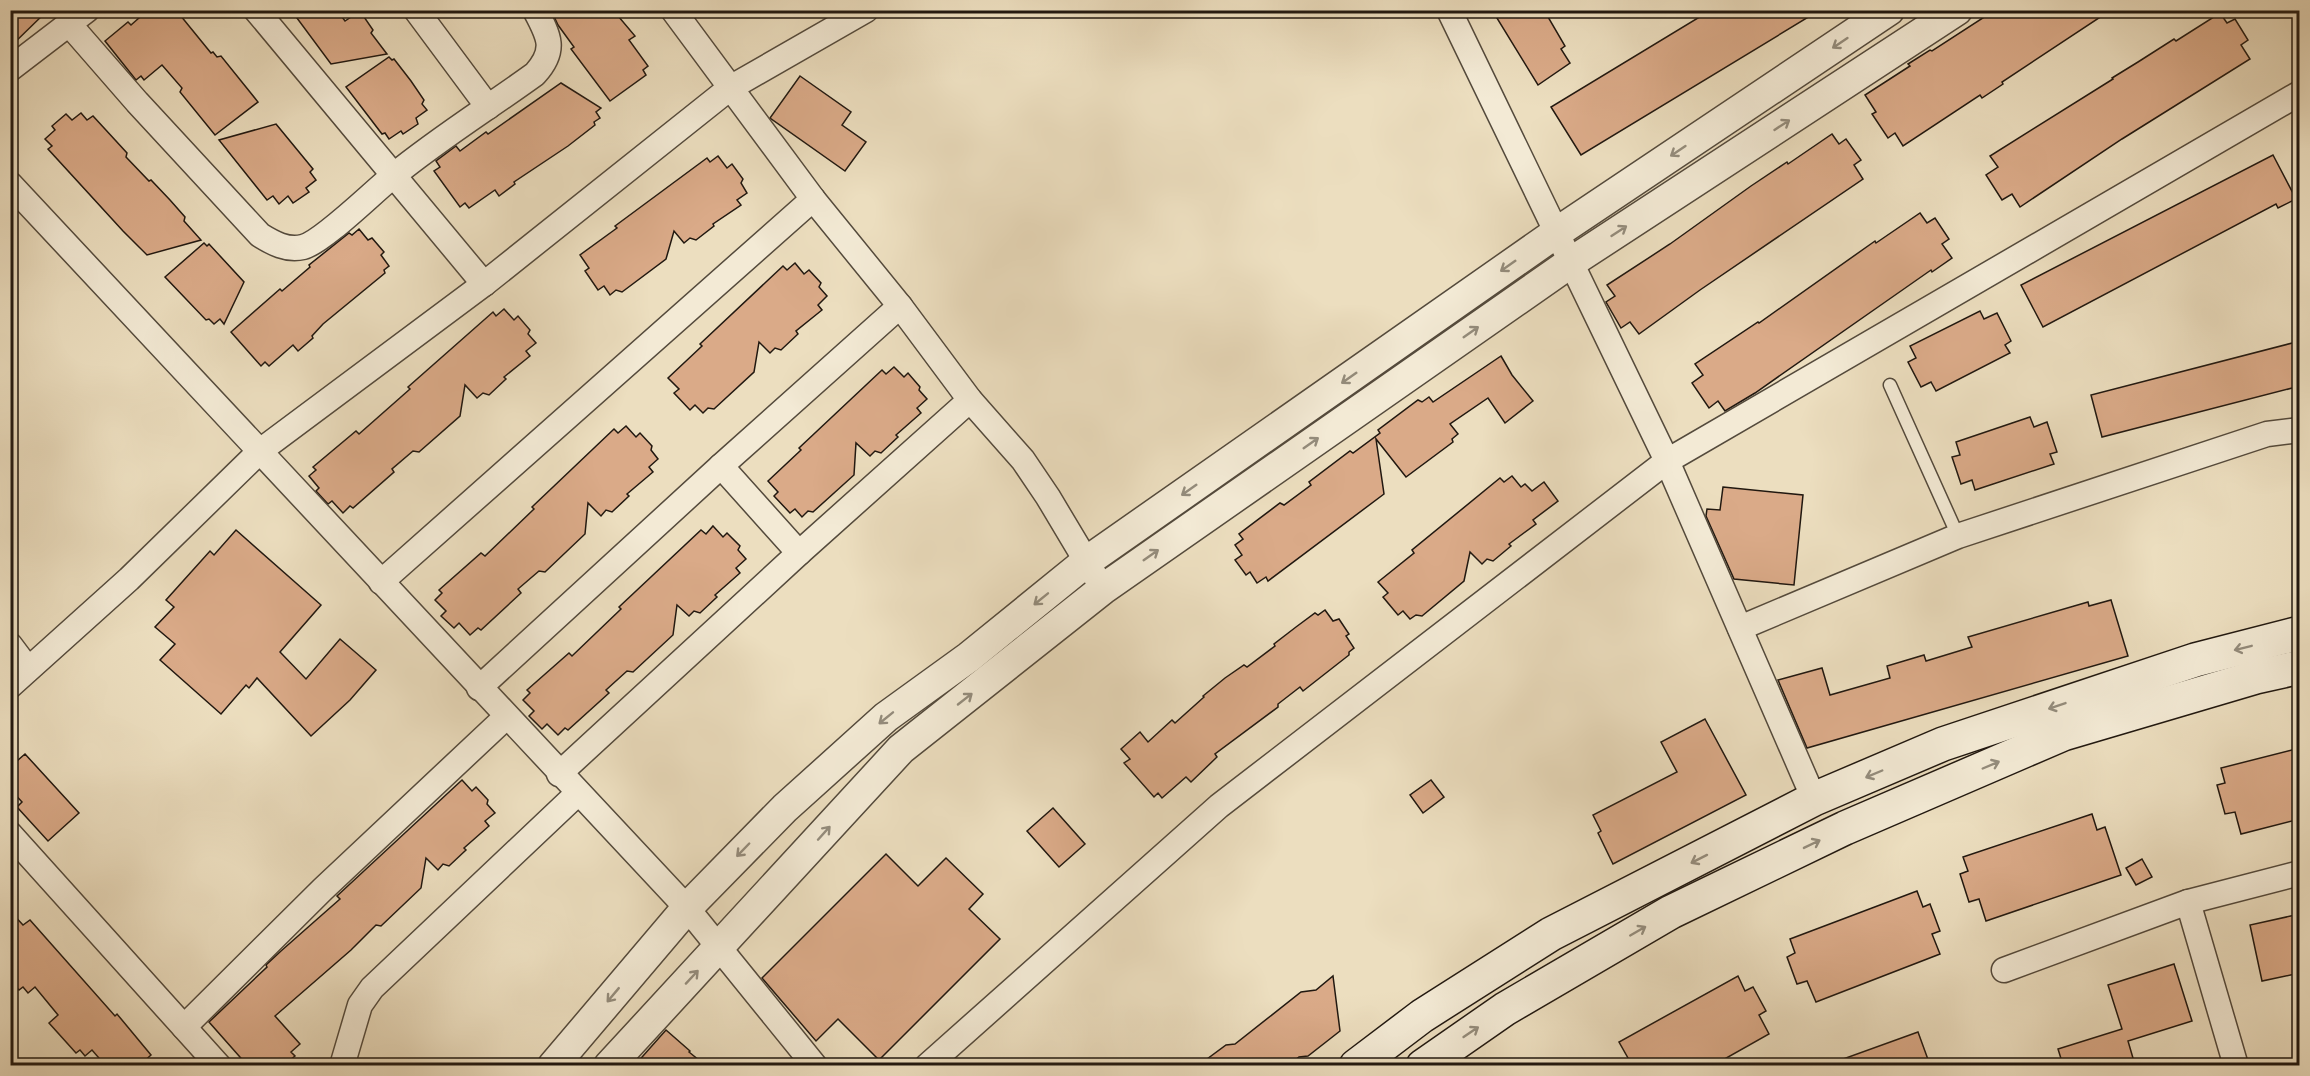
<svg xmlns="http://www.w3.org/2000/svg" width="2310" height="1076" font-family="'IM FELL Great Primer',serif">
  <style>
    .building { fill: #daaa88; stroke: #211810; stroke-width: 1.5 }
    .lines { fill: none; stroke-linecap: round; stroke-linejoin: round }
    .service-casing { stroke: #544a3c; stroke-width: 15 }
    .minor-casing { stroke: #544a3c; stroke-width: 27 }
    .tertiary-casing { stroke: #544a3c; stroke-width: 33 }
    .secondary-casing { stroke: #211810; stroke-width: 36 }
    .service { stroke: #f3ead5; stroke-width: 12 }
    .minor { stroke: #f3ead5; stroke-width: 24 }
    .tertiary { stroke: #f3ead5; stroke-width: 30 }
    .secondary { stroke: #f3ead5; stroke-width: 33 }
    .oneway { stroke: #948c7c }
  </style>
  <rect width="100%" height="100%" fill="#ecdebf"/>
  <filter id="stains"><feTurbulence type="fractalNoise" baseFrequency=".00333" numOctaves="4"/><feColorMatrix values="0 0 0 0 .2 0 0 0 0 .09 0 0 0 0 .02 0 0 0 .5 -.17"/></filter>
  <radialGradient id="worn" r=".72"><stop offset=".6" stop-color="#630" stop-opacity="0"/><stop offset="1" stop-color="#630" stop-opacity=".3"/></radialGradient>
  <g class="building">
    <path d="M 10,10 L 48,10 L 10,47 Z"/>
    <path d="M 148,10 L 176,10 L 211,53 L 213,52 L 217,57 L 221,56 L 258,102 L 215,135 L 180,92 L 182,88 L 162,65 L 144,80 L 141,76 L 136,80 L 105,41 L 128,22 L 131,25 Z"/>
    <path d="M 291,10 L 337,10 L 345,21 L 360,11 L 373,30 L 371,33 L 387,54 L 331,64 Z"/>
    <path d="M 551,10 L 613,10 L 635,36 L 629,40 L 648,66 L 643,70 L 646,75 L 610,101 L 571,49 L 574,47 L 558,25 Z"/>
    <path d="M 1492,10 L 1544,10 L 1565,46 L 1561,49 L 1570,63 L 1538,85 Z"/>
    <path d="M 1711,10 L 1820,10 L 1581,155 L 1551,107 Z"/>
    <path d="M 1995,10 L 2111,10 L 2002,82 L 2003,84 L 1982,98 L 1980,95 L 1903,146 L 1895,133 L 1888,138 L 1872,114 L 1876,112 L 1865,95 L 1910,66 L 1908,64 L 1930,50 L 1932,51 Z"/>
    <path d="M 2220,13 L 2227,23 L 2235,19 L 2248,40 L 2241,45 L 2250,59 L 2122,139 L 2020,207 L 2012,194 L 2002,200 L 1986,175 L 1998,167 L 1990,156 L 2113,79 L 2112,78 L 2138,62 L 2174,39 L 2176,41 Z"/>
    <path d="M 389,57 L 392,60 L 394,59 L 411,81 L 424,100 L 422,104 L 427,110 L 416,118 L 418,124 L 403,134 L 401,131 L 389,139 L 385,133 L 382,134 L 346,87 Z"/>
    <path d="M 800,76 L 851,112 L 842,125 L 866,142 L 845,171 L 770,118 Z"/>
    <path d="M 561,83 L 601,108 L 596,112 L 600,118 L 594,122 L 595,125 L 568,146 L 514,182 L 515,184 L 499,196 L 495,190 L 469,208 L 465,203 L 460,207 L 434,171 L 440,167 L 436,161 L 456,146 L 460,151 L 486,132 L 488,134 Z"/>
    <path d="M 81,113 L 87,120 L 93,116 L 127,153 L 126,157 L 149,181 L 151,180 L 170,200 L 185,217 L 184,221 L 201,240 L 147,255 L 123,231 L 48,149 L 52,146 L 45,139 L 55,130 L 52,126 L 66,114 L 72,120 Z"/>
    <path d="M 276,124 L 313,169 L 310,172 L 316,180 L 306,188 L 309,192 L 293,203 L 288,196 L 279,204 L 273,196 L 267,200 L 219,140 Z"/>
    <path d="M 1832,134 L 1839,144 L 1846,139 L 1861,160 L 1854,165 L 1863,179 L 1700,290 L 1639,334 L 1630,322 L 1621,328 L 1606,302 L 1615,296 L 1607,285 L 1670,244 L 1751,186 L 1787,162 L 1788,164 Z"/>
    <path d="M 2273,155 L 2296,199 L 2278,208 L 2276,204 L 2043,327 L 2021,285 Z"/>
    <path d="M 718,156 L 727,168 L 732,164 L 743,179 L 741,183 L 747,193 L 737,200 L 741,205 L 713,224 L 714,226 L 696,240 L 690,238 L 684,243 L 674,231 L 666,259 L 622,292 L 616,290 L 610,295 L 604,286 L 598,290 L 585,271 L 589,268 L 580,255 L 617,228 L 615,226 L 707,158 L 710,162 Z"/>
    <path d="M 1920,213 L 1927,223 L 1935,218 L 1949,239 L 1942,244 L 1952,258 L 1932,272 L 1931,270 L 1755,393 L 1725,411 L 1718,401 L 1709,408 L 1692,383 L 1703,375 L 1695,364 L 1758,322 L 1759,323 L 1875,241 L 1876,243 Z"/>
    <path d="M 359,229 L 368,240 L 372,238 L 384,252 L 381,255 L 389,266 L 384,270 L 385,273 L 323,324 L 312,336 L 313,338 L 298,351 L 293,345 L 269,366 L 265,362 L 261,366 L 231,332 L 280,289 L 282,291 L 310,267 L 309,265 L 349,233 L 352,235 Z"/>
    <path d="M 204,243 L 207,246 L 209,244 L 244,282 L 224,324 L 220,319 L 214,324 L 209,319 L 206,320 L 165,277 Z"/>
    <path d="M 795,263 L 804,274 L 809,270 L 821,283 L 819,287 L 827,296 L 818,305 L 822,310 L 796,331 L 798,334 L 781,350 L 775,348 L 770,353 L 759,342 L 754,372 L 714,409 L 708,408 L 703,413 L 695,405 L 690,410 L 674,393 L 679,389 L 668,378 L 702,346 L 700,344 L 783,266 L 787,270 Z"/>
    <path d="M 504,309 L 514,320 L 518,316 L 530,330 L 528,334 L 536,343 L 526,351 L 530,356 L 504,377 L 506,379 L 489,395 L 483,393 L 477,398 L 465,385 L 460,416 L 419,452 L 413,451 L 392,469 L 394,472 L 353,508 L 350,506 L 343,513 L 332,501 L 328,504 L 316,491 L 319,488 L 309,476 L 316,470 L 313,467 L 356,431 L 359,434 L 410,389 L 408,387 L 493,312 L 496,316 Z"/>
    <path d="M 1980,311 L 1984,319 L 1997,313 L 2011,341 L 2005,345 L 2010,353 L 1936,391 L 1931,382 L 1921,387 L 1908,362 L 1916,358 L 1910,346 Z"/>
    <path d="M 2300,341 L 2300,386 L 2102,437 L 2091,395 Z"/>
    <path d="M 1501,356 L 1512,375 L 1533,401 L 1505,423 L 1488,398 L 1450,424 L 1458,434 L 1452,439 L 1453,442 L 1406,477 L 1376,439 L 1384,494 L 1268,581 L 1266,577 L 1257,583 L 1250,572 L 1246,575 L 1235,560 L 1242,555 L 1235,545 L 1243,539 L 1239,534 L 1280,503 L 1284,505 L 1311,485 L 1309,482 L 1350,451 L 1353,453 L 1380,433 L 1378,430 L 1418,400 L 1422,402 L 1429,397 L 1433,402 Z"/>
    <path d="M 894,367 L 904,377 L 908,373 L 920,387 L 919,390 L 927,399 L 917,408 L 921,413 L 896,435 L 898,437 L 881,453 L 875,451 L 870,456 L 856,443 L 854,475 L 813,512 L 808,511 L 802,517 L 795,509 L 790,513 L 774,496 L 778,492 L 768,481 L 801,450 L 799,448 L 882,370 L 886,374 Z"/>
    <path d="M 2030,417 L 2034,427 L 2047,422 L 2057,452 L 2050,454 L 2054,464 L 1975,490 L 1972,480 L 1961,484 L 1952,457 L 1960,455 L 1956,442 Z"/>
    <path d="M 626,426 L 636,437 L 640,433 L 652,446 L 651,450 L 658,459 L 649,467 L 653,472 L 627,494 L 629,496 L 612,512 L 606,510 L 601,516 L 588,503 L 585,534 L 545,572 L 539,571 L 518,589 L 521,593 L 481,630 L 478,628 L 470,635 L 459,623 L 454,628 L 441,616 L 446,611 L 435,600 L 442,593 L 439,590 L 481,553 L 485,556 L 534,509 L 532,507 L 614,429 L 618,433 Z"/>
    <path d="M 1512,476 L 1521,487 L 1525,484 L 1532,491 L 1544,482 L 1558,501 L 1533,520 L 1536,524 L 1509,544 L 1511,546 L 1493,561 L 1487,559 L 1482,564 L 1470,552 L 1464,581 L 1422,616 L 1416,615 L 1410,619 L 1403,611 L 1398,615 L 1383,597 L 1388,593 L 1378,582 L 1414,553 L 1412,550 L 1500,478 L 1504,482 Z"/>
    <path d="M 1723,487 L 1803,495 L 1794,585 L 1734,579 L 1706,516 L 1707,509 L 1720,510 Z"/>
    <path d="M 713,526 L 723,537 L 727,533 L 740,546 L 738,550 L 746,559 L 736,568 L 740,573 L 715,595 L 717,597 L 700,613 L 694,611 L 689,616 L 677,605 L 673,635 L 633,672 L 627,671 L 606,690 L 609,693 L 568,730 L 565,728 L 558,735 L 547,724 L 542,729 L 529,716 L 534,711 L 523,700 L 530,693 L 527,690 L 569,653 L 572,656 L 621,609 L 619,607 L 701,530 L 706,534 Z"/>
    <path d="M 236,530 L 321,605 L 280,652 L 306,679 L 340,639 L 376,670 L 350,700 L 311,736 L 257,678 L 249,688 L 246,685 L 221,714 L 160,660 L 175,644 L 155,627 L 174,607 L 166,600 L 210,551 L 214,555 Z"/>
    <path d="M 2111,600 L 2128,656 L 1807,748 L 1778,680 L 1822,668 L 1830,695 L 1890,678 L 1887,666 L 1924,655 L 1926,661 L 1972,647 L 1968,637 L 2088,602 L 2089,606 Z"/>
    <path d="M 1325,610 L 1333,621 L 1339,619 L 1349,634 L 1346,636 L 1354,648 L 1349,652 L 1349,655 L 1303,691 L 1300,687 L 1278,704 L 1278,707 L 1215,754 L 1217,757 L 1191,782 L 1186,777 L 1162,798 L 1158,793 L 1154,797 L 1124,763 L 1130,759 L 1121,749 L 1140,732 L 1148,742 L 1172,720 L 1175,723 L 1204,697 L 1203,696 L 1225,678 L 1244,665 L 1247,667 L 1275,646 L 1274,644 L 1296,627 L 1315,613 L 1318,615 Z"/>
    <path d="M 1705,719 L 1746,795 L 1613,864 L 1598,833 L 1601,831 L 1593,815 L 1677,772 L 1661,742 Z"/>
    <path d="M 2300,748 L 2300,791 L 2295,793 L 2300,819 L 2241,834 L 2235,812 L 2225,814 L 2217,785 L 2225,783 L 2221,768 Z"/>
    <path d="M 25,754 L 79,813 L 48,841 L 17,807 L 22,802 L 10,789 L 10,767 Z"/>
    <path d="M 462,780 L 472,791 L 476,787 L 488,800 L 487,804 L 495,813 L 485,821 L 489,826 L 464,848 L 466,850 L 449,866 L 443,864 L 438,870 L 426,858 L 421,888 L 381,926 L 376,925 L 351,950 L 275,1016 L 300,1044 L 291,1052 L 295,1056 L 284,1065 L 247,1065 L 209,1022 L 267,967 L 266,965 L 281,951 L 340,899 L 337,896 Z"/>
    <path d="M 1431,780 L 1444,797 L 1423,813 L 1410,795 Z"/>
    <path d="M 1053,808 L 1085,844 L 1059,867 L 1027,831 Z"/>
    <path d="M 2092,814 L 2097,830 L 2105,827 L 2121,875 L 1986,921 L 1979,899 L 1969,902 L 1960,874 L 1968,871 L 1963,857 Z"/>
    <path d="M 886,854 L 918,886 L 946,858 L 983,894 L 969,909 L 1000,939 L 879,1060 L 838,1019 L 816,1041 L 762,978 Z"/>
    <path d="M 2142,859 L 2152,877 L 2136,885 L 2126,868 Z"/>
    <path d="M 1917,891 L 1923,907 L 1930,904 L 1940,931 L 1932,934 L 1940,954 L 1816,1002 L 1807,981 L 1797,984 L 1787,957 L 1795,953 L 1790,939 Z"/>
    <path d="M 10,911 L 23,925 L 30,920 L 115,1016 L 117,1014 L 151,1055 L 140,1065 L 105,1065 L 92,1050 L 85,1056 L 80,1050 L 76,1053 L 49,1023 L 58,1015 L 35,987 L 28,993 L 23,987 L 19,990 L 10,981 Z"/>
    <path d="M 2300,914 L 2300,973 L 2262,981 L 2250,925 Z"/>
    <path d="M 2174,964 L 2192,1021 L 2128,1041 L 2135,1065 L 2063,1065 L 2058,1049 L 2122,1029 L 2108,985 Z"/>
    <path d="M 1333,976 L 1340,1031 L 1308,1056 L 1299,1057 L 1288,1065 L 1199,1065 L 1226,1045 L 1235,1044 L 1301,992 L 1316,990 Z"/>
    <path d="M 1738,976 L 1745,991 L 1753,987 L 1766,1011 L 1759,1015 L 1769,1034 L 1714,1065 L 1632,1065 L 1619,1042 Z"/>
    <path d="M 666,1030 L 690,1051 L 689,1052 L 705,1065 L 635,1065 Z"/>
    <path d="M 1918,1032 L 1930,1065 L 1832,1065 L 1832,1063 Z"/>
  </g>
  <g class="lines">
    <g class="service-casing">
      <path id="service" d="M 1890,385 L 1958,536"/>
    </g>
    <g class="minor-casing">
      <g id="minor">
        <path d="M 256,10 L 484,284"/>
        <path d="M 416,10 L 488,107"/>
        <path d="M 673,10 L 813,199 L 900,306 L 970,400 L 1023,460 L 1048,497 L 1103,589"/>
        <path d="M 1449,10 L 1667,461 L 1814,799"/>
        <path d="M 69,24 L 137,102 L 260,235 C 273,243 287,251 303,247 C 323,242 374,191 393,176 C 438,139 488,108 535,74 C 557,50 549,36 535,10"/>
        <path d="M 10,69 L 87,10"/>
        <path d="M 10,184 L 687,908 L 815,1066"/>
        <path d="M 721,466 L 799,553"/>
        <path d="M 381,582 L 813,199"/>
        <path d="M 1740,628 L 1958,536 L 2267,434 L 2300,430"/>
        <path d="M 10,645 L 28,669"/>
        <path d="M 10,686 L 129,579 L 260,451 L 484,284 L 730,88 L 866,10"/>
        <path d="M 479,688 L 721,466 L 900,306"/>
        <path d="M 559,774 L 799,553 L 970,400"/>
        <path d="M 10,834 L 219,1066"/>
        <path d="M 2188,902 L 2236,1066"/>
        <path d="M 2004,970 L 2188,902 L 2300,873"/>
        <path d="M 184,1027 L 323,889 L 506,717"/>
        <path d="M 342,1066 L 360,1005 L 372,988 L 578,793"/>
        <path d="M 927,1066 L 1219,806 L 1667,461 L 2300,93"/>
      </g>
    </g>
    <g class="tertiary-casing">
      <g id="tertiary">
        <path d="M 553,1066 L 687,908 L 785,808 L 886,717 L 969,657 L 1086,562 L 1556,233 L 1889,10"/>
        <path d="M 609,1066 L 901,749 L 1103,589 L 1570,263 L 1957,10"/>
      </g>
    </g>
    <g class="secondary-casing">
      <g id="secondary">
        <path d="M 1356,1066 L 1422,1016 L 1551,934 L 1814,799 L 1943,744 L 2195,660 L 2300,633"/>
        <path d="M 1423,1066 L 1505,1009 L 1671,912 L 1845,828 L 2063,734 L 2256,677 L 2300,667"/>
      </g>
    </g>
    <use href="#service" class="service"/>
    <use href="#minor" class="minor"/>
    <use href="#tertiary" class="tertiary"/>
    <use href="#secondary" class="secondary"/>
  </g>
  <defs><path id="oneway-shaft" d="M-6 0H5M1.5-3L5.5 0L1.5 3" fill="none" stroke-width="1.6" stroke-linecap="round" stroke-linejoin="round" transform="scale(1.5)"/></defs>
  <g class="oneway">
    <use href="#oneway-shaft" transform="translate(1840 43) rotate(146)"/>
    <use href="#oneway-shaft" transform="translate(1782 125) rotate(-33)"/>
    <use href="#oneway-shaft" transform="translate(1678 151) rotate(146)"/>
    <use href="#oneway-shaft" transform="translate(1619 231) rotate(-33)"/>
    <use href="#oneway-shaft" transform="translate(1508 266) rotate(145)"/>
    <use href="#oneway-shaft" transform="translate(1471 332) rotate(-35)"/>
    <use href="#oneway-shaft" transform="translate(1349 378) rotate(145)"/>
    <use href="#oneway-shaft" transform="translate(1311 443) rotate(-35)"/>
    <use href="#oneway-shaft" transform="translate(1189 490) rotate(145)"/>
    <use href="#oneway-shaft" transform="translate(1151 555) rotate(-35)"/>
    <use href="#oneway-shaft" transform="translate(1041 599) rotate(141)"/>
    <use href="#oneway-shaft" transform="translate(2243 648) rotate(166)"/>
    <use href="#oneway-shaft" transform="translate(965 699) rotate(-38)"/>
    <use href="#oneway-shaft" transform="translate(2057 706) rotate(161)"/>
    <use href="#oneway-shaft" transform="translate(886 718) rotate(141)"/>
    <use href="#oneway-shaft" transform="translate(1991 765) rotate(-23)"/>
    <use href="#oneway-shaft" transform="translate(1874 774) rotate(157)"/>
    <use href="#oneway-shaft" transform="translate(824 833) rotate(-48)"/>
    <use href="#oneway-shaft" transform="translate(1812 844) rotate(-26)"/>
    <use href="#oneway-shaft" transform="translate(743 850) rotate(134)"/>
    <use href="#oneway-shaft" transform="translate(1699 859) rotate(153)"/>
    <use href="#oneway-shaft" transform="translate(1638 931) rotate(-30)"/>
    <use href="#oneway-shaft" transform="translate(692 977) rotate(-47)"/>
    <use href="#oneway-shaft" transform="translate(613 995) rotate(130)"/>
    <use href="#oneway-shaft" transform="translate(1471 1032) rotate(-34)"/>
  </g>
  <rect width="2310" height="1076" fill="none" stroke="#ecdebf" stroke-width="36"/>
  <rect x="12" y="12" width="2286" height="1052" fill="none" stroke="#211810" stroke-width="3"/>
  <rect x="18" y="18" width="2274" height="1040" fill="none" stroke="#211810" stroke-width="1.5"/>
  <rect width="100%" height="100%" filter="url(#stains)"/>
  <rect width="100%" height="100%" fill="url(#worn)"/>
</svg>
